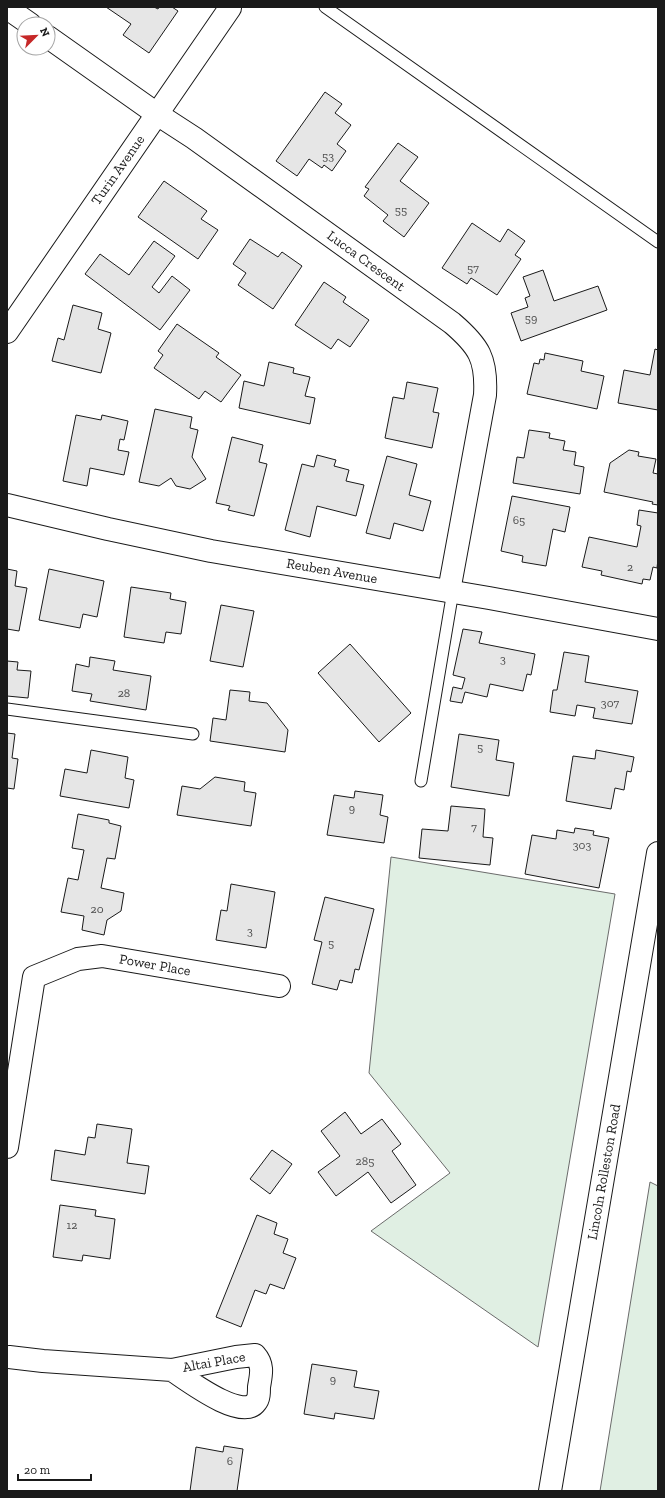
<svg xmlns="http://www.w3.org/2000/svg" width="665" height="1498" font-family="'Zilla Slab',serif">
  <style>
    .green { fill: #e0efe3; stroke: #6a6a6a }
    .building { fill: #e6e6e6; stroke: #1a1a1a }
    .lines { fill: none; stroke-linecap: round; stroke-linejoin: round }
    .service-casing { stroke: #1a1a1a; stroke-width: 13 }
    .minor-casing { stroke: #1a1a1a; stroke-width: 24 }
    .secondary-casing { stroke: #1a1a1a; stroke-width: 24 }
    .service { stroke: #fff; stroke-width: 11 }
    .minor { stroke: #fff; stroke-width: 22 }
    .secondary { stroke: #fff; stroke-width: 22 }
    .labels { text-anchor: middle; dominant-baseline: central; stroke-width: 3; stroke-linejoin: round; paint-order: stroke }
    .number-label { font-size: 12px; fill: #4d4d4d }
    .street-label { font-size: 14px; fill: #1a1a1a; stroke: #fff }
  </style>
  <rect width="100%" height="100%" fill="#fff"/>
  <g class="green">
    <path d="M 391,857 L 615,894 L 538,1347 L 371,1231 L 450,1173 L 369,1073 Z"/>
    <path d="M 650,1182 L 658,1186 L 658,1491 L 600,1491 Z"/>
  </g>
  <g class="building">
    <path d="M 106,7 L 154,7 L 158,9 L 159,7 L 172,7 L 178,11 L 149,53 L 123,35 L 131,24 Z"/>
    <path d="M 325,92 L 342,104 L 335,113 L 351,125 L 337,144 L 346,151 L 332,171 L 324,165 L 322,168 L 309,159 L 297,176 L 276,161 Z"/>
    <path d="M 398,143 L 418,157 L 400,181 L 429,203 L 404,237 L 383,221 L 388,215 L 364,196 L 369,189 L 365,187 Z"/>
    <path d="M 164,181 L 207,211 L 201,219 L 218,230 L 198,259 L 138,217 Z"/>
    <path d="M 472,223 L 500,242 L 508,229 L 525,241 L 515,255 L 521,259 L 497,295 L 471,278 L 467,284 L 442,268 Z"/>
    <path d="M 250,239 L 278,257 L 282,252 L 302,266 L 273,309 L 238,285 L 246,273 L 233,264 Z"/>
    <path d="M 154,241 L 175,256 L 152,287 L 159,293 L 172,276 L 190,290 L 160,330 L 85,274 L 100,254 L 129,275 Z"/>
    <path d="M 543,270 L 554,301 L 598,286 L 607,310 L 521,341 L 511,313 L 528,307 L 525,298 L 530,296 L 523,277 Z"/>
    <path d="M 324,282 L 346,297 L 343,302 L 369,320 L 350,347 L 338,339 L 331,349 L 295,325 Z"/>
    <path d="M 73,305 L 102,313 L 98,329 L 111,333 L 101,373 L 52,361 L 58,338 L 64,340 Z"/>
    <path d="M 177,324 L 219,353 L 216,357 L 241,375 L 221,402 L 205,391 L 199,399 L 154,368 L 163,355 L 158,351 Z"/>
    <path d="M 655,349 L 658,350 L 658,410 L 618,403 L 624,370 L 650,375 Z"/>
    <path d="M 545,353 L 583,361 L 581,371 L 604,376 L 597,409 L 527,394 L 534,363 L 539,364 L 540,359 L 544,360 Z"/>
    <path d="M 269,362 L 294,368 L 293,373 L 310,377 L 305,396 L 315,398 L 310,424 L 239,408 L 244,381 L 264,386 Z"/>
    <path d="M 407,382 L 438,388 L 433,412 L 439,413 L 432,448 L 385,438 L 393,397 L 404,399 Z"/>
    <path d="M 155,409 L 192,417 L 190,428 L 198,430 L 192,457 L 206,479 L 190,489 L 176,486 L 171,478 L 159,486 L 139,482 Z"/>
    <path d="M 76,415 L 101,420 L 102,415 L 128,421 L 124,440 L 120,439 L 118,450 L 129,452 L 124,475 L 90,468 L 87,486 L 63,481 Z"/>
    <path d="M 529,430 L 550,433 L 549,438 L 565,441 L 563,450 L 576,452 L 574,465 L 584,467 L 580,494 L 513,483 L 517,457 L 524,458 Z"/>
    <path d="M 232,437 L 263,445 L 259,462 L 267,464 L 254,516 L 228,510 L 230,506 L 216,503 Z"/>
    <path d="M 629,450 L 639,452 L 638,456 L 656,459 L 653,473 L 658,474 L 658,505 L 652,504 L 653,502 L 604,492 L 610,463 Z"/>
    <path d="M 317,455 L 336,460 L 334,466 L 349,470 L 346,481 L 364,485 L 356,516 L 317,506 L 310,537 L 285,530 L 302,464 L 314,467 Z"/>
    <path d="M 387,456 L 417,464 L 409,495 L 431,501 L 423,531 L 394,523 L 390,539 L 366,533 Z"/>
    <path d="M 512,496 L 570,507 L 565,532 L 553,529 L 546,566 L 522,562 L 523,556 L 501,551 Z"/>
    <path d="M 639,510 L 658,513 L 658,559 L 657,568 L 653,567 L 650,580 L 643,579 L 642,584 L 601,575 L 602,571 L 582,567 L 589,537 L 637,547 L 641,526 L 637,525 Z"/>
    <path d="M 7,569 L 17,571 L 15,586 L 27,588 L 19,631 L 7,629 Z"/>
    <path d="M 49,569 L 104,581 L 97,617 L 83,614 L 80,628 L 39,620 Z"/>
    <path d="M 131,587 L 171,593 L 170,599 L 186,602 L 181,634 L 166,632 L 164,643 L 124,637 Z"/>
    <path d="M 221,605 L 254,611 L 243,667 L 210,661 Z"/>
    <path d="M 463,629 L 482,632 L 479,643 L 535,654 L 531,675 L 527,674 L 523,691 L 490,684 L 487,697 L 465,692 L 462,703 L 450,701 L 453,687 L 462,689 L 465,678 L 453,675 Z"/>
    <path d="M 350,644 L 411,713 L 379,742 L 318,673 Z"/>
    <path d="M 564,652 L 589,656 L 585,682 L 638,691 L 632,724 L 593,718 L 595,708 L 577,705 L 575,716 L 550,712 L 553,690 L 557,690 Z"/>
    <path d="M 90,657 L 115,661 L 113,670 L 151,676 L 146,710 L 90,701 L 92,694 L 72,691 L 76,664 L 89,667 Z"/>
    <path d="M 7,661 L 18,662 L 17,670 L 31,671 L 28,698 L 7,696 Z"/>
    <path d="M 230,690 L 250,692 L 249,701 L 267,703 L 288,730 L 285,752 L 210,741 L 213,718 L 226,720 Z"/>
    <path d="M 7,733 L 15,734 L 12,758 L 18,759 L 14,789 L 7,788 Z"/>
    <path d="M 459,734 L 499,740 L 496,760 L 514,763 L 509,796 L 451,787 Z"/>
    <path d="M 91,750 L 128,757 L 125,778 L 134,780 L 129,808 L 60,796 L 65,769 L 87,773 Z"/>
    <path d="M 596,750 L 634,757 L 631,772 L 627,771 L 624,790 L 615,788 L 611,809 L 566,801 L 573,756 L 595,759 Z"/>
    <path d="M 215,777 L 245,782 L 244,791 L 256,793 L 251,826 L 177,815 L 182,786 L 200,789 Z"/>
    <path d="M 355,791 L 383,795 L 380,815 L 388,817 L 384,843 L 327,835 L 334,795 L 354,798 Z"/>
    <path d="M 451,806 L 485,809 L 483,837 L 493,838 L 490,865 L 419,858 L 422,829 L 448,831 Z"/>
    <path d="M 78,814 L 109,820 L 109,823 L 121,826 L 115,859 L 107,858 L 101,888 L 124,893 L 121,911 L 107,920 L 104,935 L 82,930 L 84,916 L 61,912 L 68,878 L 78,880 L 84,850 L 72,848 Z"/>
    <path d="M 575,828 L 594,831 L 593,835 L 609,838 L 599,888 L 525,874 L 532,835 L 556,839 L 557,830 L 574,833 Z"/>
    <path d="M 231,884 L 275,892 L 266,948 L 216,940 L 221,910 L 227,911 Z"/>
    <path d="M 325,897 L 374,909 L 359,970 L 355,969 L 352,983 L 340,980 L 337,990 L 312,984 L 322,942 L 314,940 Z"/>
    <path d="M 345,1112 L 361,1134 L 382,1119 L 401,1144 L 392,1151 L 416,1185 L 391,1203 L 368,1172 L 336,1196 L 318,1172 L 340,1156 L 321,1131 Z"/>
    <path d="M 97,1124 L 132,1129 L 127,1163 L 149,1166 L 145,1194 L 51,1180 L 55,1150 L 85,1155 L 88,1137 L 95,1138 Z"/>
    <path d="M 272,1150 L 292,1164 L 270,1194 L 250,1179 Z"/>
    <path d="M 60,1205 L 96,1210 L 95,1216 L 115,1219 L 110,1259 L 83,1255 L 82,1261 L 53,1257 Z"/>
    <path d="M 257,1215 L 277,1223 L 274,1234 L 288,1239 L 283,1253 L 296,1258 L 284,1289 L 270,1284 L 266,1294 L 255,1290 L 241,1327 L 216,1317 Z"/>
    <path d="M 312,1364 L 357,1371 L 354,1387 L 379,1391 L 374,1419 L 335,1413 L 334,1419 L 304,1414 Z"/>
    <path d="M 224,1446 L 243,1449 L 237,1491 L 190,1491 L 196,1447 L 223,1452 Z"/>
  </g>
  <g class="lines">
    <g class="service-casing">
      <g id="service">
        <path d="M 325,7 L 658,242"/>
        <path d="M 7,709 L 193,734"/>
        <path d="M 421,781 L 453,591"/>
      </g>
    </g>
    <g class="minor-casing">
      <g id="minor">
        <path d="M 7,8 L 30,24"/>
        <path d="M 48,37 L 157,114 L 194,138 L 452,323 C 479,346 487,359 485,395 L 449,591"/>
        <path d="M 7,332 L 230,8"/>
        <path d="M 7,505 L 108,529 L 211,551 L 489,598 L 658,629"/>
        <path d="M 7,1147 L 34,977 L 78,959 L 102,956 L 279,986"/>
        <path d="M 9,1357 L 43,1361 L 172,1370 L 236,1357 L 255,1355 C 264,1365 261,1375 259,1387 C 259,1392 259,1399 256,1402 C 242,1422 186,1379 172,1370"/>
      </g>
    </g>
    <g class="secondary-casing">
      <path id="secondary" d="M 550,1491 L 658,853"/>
    </g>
    <use href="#service" class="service"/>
    <use href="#minor" class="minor"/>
    <use href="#secondary" class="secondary"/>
  </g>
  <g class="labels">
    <g class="number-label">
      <text x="328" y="156">53</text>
      <text x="401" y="210">55</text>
      <text x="473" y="268">57</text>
      <text x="531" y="318">59</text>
      <text x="519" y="520">65</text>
      <text x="630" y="567">2</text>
      <text x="503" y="659">3</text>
      <text x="124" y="693">28</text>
      <text x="610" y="703">307</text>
      <text x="480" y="747">5</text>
      <text x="352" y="808">9</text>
      <text x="474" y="827">7</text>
      <text x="582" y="845">303</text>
      <text x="97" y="909">20</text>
      <text x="250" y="931">3</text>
      <text x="331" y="943">5</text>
      <text x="365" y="1161">285</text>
      <text x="72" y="1225">12</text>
      <text x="333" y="1379">9</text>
      <text x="230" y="1461">6</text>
    </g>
    <g class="street-label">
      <text transform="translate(118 170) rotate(-55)">Turin Avenue</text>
      <text transform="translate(366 261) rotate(36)">Lucca Crescent</text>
      <text transform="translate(332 571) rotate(10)">Reuben Avenue</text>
      <text transform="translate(155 965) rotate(10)">Power Place</text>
      <text transform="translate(604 1172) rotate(-80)">Lincoln Rolleston Road</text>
      <text transform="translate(214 1362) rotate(-10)">Altai Place</text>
    </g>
  </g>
  <rect width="665" height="1498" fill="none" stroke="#1a1a1a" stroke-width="16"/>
  <g transform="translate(36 36) rotate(66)"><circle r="19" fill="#ffffff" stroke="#a3a3a3"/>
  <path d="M0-3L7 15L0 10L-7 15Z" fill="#c62828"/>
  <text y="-6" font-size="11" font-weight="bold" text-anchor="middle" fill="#1a1a1a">N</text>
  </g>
  <path d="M18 1474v6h73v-6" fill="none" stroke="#1a1a1a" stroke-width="2"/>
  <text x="24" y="1474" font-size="12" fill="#1a1a1a" stroke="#ffffff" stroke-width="3" paint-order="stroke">20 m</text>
</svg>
